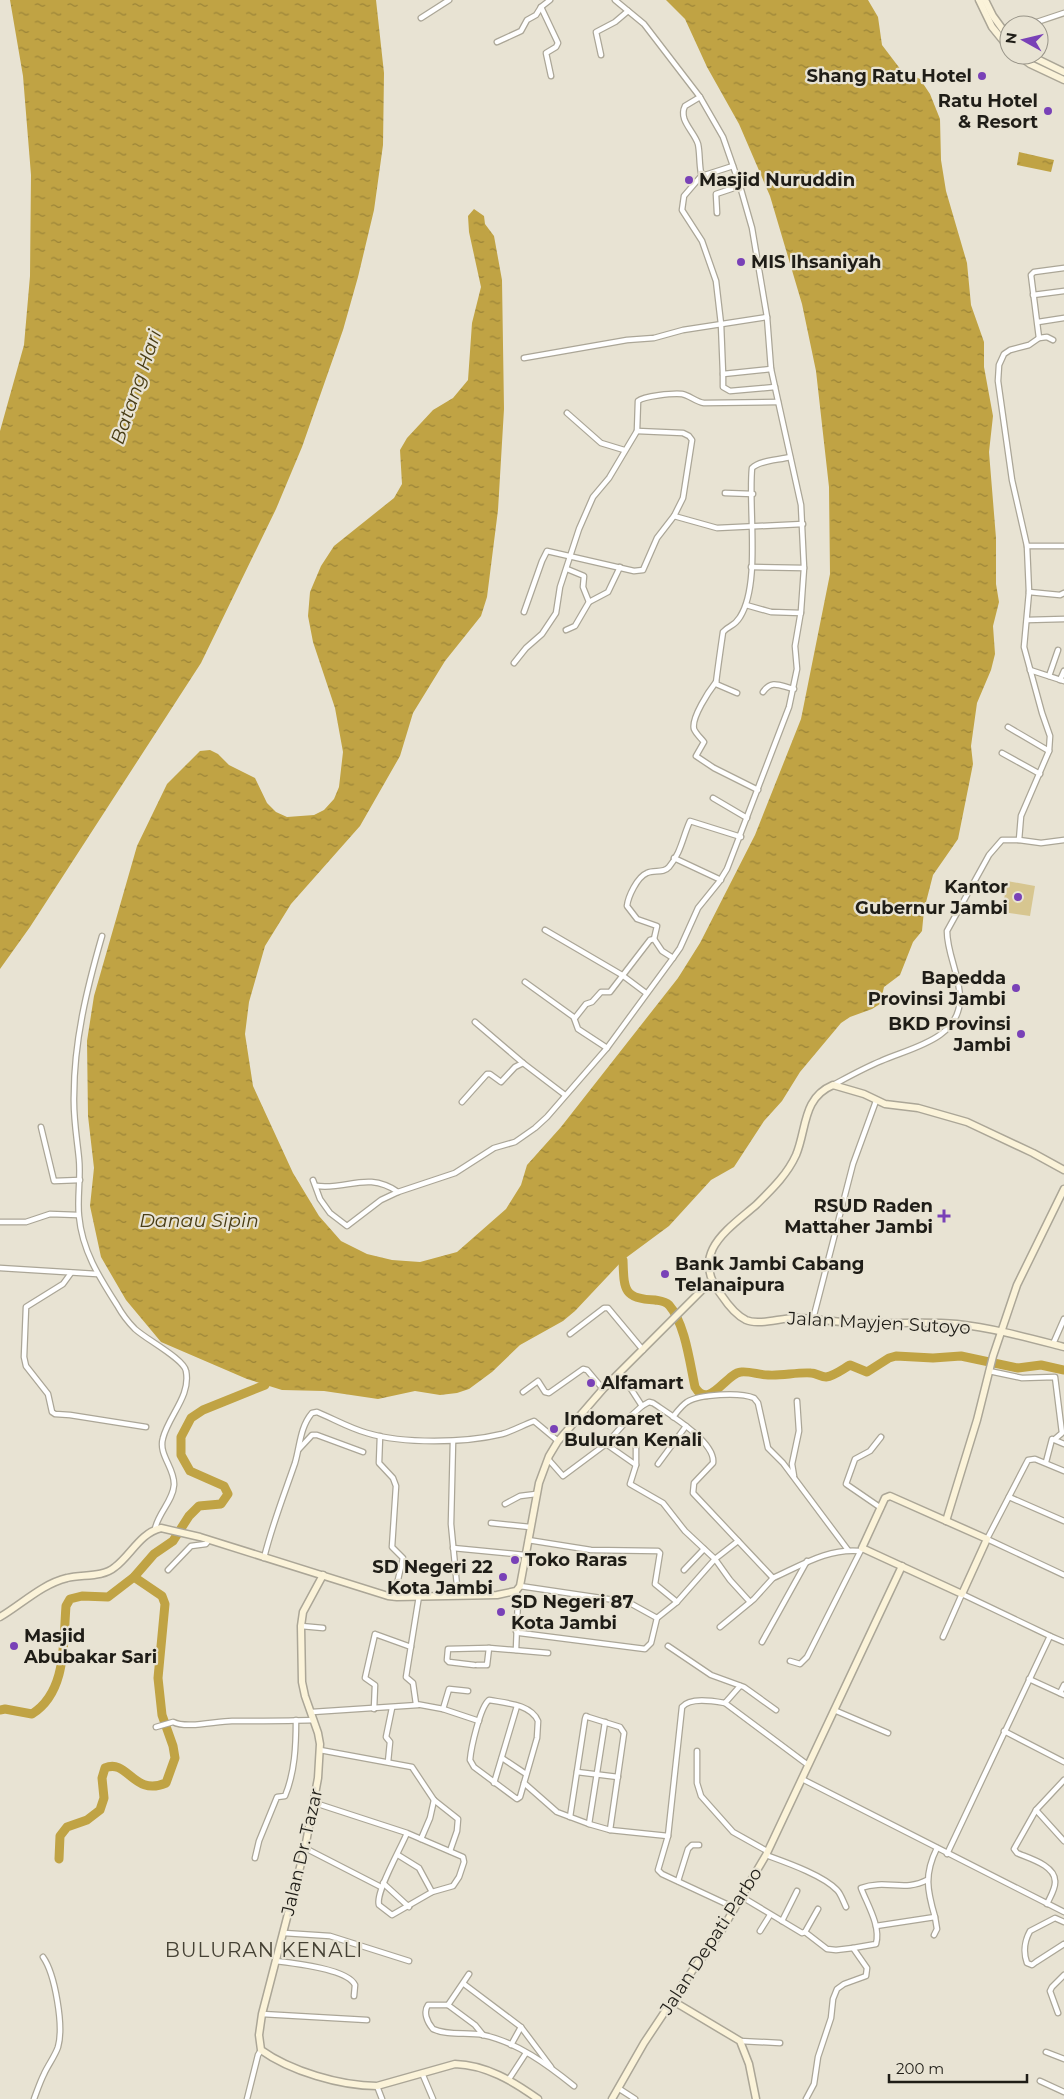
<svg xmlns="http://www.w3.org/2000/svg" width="1064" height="2099" font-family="Montserrat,sans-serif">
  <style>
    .grass { fill: #d7c690 }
    .water { fill: url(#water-ripples) }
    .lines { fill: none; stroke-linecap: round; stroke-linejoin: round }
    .river { stroke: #c0a344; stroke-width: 9 }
    .street-casing { stroke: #aba697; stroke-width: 7 }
    .secondary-casing { stroke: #aba697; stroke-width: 9 }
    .street { stroke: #fff; stroke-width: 4.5 }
    .secondary { stroke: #fbf3d9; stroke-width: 6 }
    .poi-dot { fill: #7941b7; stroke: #e8e3d3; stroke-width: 2 }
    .labels { text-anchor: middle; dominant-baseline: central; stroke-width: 4.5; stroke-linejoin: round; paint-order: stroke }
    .poi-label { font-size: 18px; font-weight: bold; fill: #1f1d17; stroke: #e8e3d3; text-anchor: start }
    .street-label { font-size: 18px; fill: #1f1d17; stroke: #e8e3d3 }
    .water-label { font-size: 19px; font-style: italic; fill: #493d15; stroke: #e8e3d3 }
    .quarter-label { font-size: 20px; letter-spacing: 1px; fill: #454134; stroke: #e8e3d3 }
  </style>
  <defs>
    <pattern id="water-ripples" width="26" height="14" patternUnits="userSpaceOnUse" patternTransform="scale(1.25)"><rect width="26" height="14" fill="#c0a344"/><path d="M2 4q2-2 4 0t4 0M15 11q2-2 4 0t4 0" fill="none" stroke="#9b8438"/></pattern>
  </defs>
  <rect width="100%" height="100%" fill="#e8e3d3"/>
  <path class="grass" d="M 1007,881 L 1035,886 L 1030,916 L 1002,912 Z"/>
  <g class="water">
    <path d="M 10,0 L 376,0 L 384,73 L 383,145 L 374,210 L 358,277 L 343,330 L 302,447 L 276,509 L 201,663 L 30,927 L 0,969 L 0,431 L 24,345 L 30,276 L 31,175 L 23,76 Z"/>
    <path d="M 666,0 L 868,0 L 878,17 L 882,45 L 901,70 L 920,79 L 930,94 L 940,119 L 941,160 L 946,191 L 967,263 L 971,305 L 984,342 L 984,367 L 993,416 L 989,452 L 996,538 L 996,584 L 999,602 L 993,626 L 995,654 L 991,670 L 977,703 L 971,746 L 973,764 L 958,839 L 933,875 L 924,910 L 922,931 L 913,942 L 900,975 L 884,987 L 880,1004 L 872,1009 L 850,1017 L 841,1023 L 800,1072 L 782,1101 L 764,1121 L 734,1167 L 711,1180 L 669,1226 L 623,1260 L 575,1311 L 563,1321 L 520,1345 L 492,1372 L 469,1389 L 457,1393 L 440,1395 L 415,1391 L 378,1399 L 324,1391 L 282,1390 L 247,1379 L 161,1342 L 126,1300 L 101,1257 L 90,1206 L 94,1168 L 88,1116 L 87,1041 L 94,996 L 137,846 L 167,784 L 200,751 L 210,750 L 218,754 L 229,765 L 255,778 L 267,803 L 276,812 L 287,817 L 314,815 L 324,810 L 334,799 L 339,787 L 343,752 L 335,708 L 313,642 L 308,616 L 310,592 L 321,566 L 334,546 L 394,498 L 402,484 L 400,450 L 407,438 L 433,410 L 453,398 L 468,380 L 472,323 L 481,287 L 469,232 L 468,216 L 474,209 L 484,216 L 485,224 L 494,236 L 502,280 L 504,409 L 498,510 L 487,597 L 481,616 L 445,661 L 413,713 L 400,756 L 360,826 L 291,904 L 265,946 L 249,1002 L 245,1034 L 253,1086 L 293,1173 L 319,1216 L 341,1241 L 367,1254 L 392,1260 L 420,1262 L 457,1252 L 506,1209 L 521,1185 L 527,1165 L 561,1127 L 678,978 L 700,943 L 755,835 L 801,719 L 830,574 L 829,487 L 816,371 L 802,304 L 770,196 L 739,124 L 707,67 L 685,19 Z"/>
    <path d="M 1019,152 L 1054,160 L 1051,172 L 1017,165 Z"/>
  </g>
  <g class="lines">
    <g class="river">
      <path d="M 623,1260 C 624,1289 623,1299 655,1300 C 661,1301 665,1301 669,1305 C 685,1323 690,1364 695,1387 C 709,1411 726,1373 741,1372 C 750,1371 759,1375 768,1375 C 782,1376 797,1372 811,1373 C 816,1373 821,1377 826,1377 C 834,1376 843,1369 850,1365 L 867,1372 L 889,1358 L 896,1356 L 933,1358 L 961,1356 L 1018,1368 L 1041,1365 L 1064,1370"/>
      <path d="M 0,1710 L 5,1709 L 32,1714 C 67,1692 63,1643 66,1606 L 70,1599 L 82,1596 L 108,1597 L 134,1577 L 154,1554 L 173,1541 L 189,1516 L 199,1506 L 221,1504 L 228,1494 L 224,1486 L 190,1471 L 181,1455 L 181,1437 L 191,1418 L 203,1410 L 265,1385"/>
      <path d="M 59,1859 L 60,1836 L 67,1827 L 87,1820 L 100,1810 L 104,1798 L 102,1778 L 105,1768 C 128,1758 133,1797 166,1783 L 175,1758 L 173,1746 L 162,1715 L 158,1678 L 165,1604 L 162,1596 L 134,1577"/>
    </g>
    <g class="street-casing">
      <g id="street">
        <path d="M 541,7 L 558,43 L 556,47 L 546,53 L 551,76"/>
        <path d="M 421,18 L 449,0"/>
        <path d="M 1028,25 L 1064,13"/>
        <path d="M 497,42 L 521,31 L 527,20 L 536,15 L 541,7 L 550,0"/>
        <path d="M 601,55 L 596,32 L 615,22 L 628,11"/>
        <path d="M 700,97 L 685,106 C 678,120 694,131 698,144 C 700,153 699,163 701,173 L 705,175 L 733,166"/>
        <path d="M 702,175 L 684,196 L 682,210 L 702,241 L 716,281 L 721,324 L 723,374 L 771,369"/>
        <path d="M 717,213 L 716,194 L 740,186"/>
        <path d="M 1033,295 L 1064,291"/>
        <path d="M 1038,322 L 1064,318"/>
        <path d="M 1039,338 L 1031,275 L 1034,272 L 1064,268"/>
        <path d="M 524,358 L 627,340 L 654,338 L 683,330 L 767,317"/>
        <path d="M 723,374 L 723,387 L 730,391 L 775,387"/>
        <path d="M 567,413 L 601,443 L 624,450"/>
        <path d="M 725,493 L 753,494"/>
        <path d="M 674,516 L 717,528 L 803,524"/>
        <path d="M 1027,546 L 1064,546"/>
        <path d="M 751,567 L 804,568"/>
        <path d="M 567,569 L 584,576 L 583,587 L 589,602"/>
        <path d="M 1029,592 L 1060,595 L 1064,593"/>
        <path d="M 746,605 L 771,612 L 801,613"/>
        <path d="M 524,612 L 542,561 L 547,551 L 634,571 L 643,570 L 657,538 L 674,516 L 683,498 L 692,440 L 689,436 L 683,433 L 637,431"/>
        <path d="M 1027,620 L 1064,619"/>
        <path d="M 566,630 L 575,626 L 589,602 L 608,592 L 620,567"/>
        <path d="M 514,663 L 526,648 L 542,634 L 556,613 L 560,587 L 579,529 L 593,497 L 609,478 L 637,431 L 638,401 C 644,396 673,393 682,394 C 689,395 696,402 704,403 L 778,402"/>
        <path d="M 1030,670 L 1064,681"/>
        <path d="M 1049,676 L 1058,650"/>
        <path d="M 1060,680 L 1064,671"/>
        <path d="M 716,682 C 709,691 691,718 694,729 C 696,734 701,738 704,742 L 696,756 L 714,768 L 758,790"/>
        <path d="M 763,692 C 772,679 780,686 794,689"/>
        <path d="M 737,693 L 716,684 C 716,680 722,639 723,632 C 729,625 734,627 740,617 C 761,584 748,508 752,468 C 760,460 779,460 790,457"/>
        <path d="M 1008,727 L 1049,751"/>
        <path d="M 1002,753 L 1040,774"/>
        <path d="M 713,798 L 747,818"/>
        <path d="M 1019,840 L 1021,816 L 1049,751 L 1050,736 L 1042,713 L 1024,647 L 1029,592 L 1027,546 L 1012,480 L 998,381 L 999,365 L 1004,354 L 1010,350 L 1029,345 L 1039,338 L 1047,337 L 1053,340"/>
        <path d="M 674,858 L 721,880"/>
        <path d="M 545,930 L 622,975 L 646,993"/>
        <path d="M 102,936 C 87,988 74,1041 74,1095 C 73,1117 77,1138 79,1159 C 81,1178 77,1197 79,1216 C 82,1250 99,1277 117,1305 C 122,1314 128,1322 135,1329 C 147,1340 184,1359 186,1371 C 191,1396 169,1415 163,1438 C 158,1455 175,1468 174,1485 C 173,1501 158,1513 155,1529"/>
        <path d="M 654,939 L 657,926 L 637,919 L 627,906 C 628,897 637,877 647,873 C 654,869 663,874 669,867 C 681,853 683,836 690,821 L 741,837"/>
        <path d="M 525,982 L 575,1018 L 586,1004 L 592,1002 L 601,992 L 610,992 L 650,940 L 654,939 L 662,951 L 673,958"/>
        <path d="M 574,1018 L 578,1029 L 607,1048"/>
        <path d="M 475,1022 L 523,1063 L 565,1095"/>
        <path d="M 833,1085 C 848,1077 864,1068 881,1061 C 910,1048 959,1040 960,999 C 960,975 947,954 947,931 L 989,855 L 1002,840 L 1019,840 L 1041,843 L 1064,840"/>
        <path d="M 462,1102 L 487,1074 L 490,1074 L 501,1082 L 515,1067 L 523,1063"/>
        <path d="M 41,1127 L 54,1181 L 80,1180"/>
        <path d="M 313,1180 L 320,1199 L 330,1213 L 347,1226 L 381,1200 L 398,1192 L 455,1173 L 494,1148 L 515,1142 L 535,1128 L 547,1117 L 607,1048 L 673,958 L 680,948 L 698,908 L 719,882 L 727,869 L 789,707 L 797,669 L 795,646 L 801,611 L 804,568 L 801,505 L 771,369 L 767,317 L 752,228 L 740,186 L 723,137 L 700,97 L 644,24 L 615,0"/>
        <path d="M 317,1186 C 348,1190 367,1171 398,1192"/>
        <path d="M 0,1222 L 26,1222 L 50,1214 L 78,1215"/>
        <path d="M 0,1268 L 97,1274"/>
        <path d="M 71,1273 L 63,1284 L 26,1307 L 24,1357 L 26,1366 L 48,1394 L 52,1412 L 55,1414 L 70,1415 L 146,1427"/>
        <path d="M 813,1319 L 853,1164 L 876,1101"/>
        <path d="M 570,1334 L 604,1308 L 608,1308 L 643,1350"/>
        <path d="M 1053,1344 L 1064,1319"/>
        <path d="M 989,1371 L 1022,1378 L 1055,1377 L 1062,1433 L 1055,1439"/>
        <path d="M 620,1372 L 642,1406 L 649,1402 L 653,1403 C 669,1414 716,1442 713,1463 L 694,1483 L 693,1493 L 773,1578 C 802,1565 828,1548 860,1551"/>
        <path d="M 523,1392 L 538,1381 L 545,1392 L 549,1393 L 583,1369 L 587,1370 L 603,1389"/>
        <path d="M 673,1417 C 677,1412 681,1406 687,1402 C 700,1394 740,1392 754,1398 L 758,1403 L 768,1448 L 783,1463 L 848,1550"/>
        <path d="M 380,1436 L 379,1463 L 393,1478 L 396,1486 L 392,1547 L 403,1558 L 394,1597"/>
        <path d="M 453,1441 L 451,1524 L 458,1596"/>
        <path d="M 606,1444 L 636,1465"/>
        <path d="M 636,1445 L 636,1465 L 630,1484 L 663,1503 L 685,1531 L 715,1559 L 730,1580 L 750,1602"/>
        <path d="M 299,1449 L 312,1435 L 317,1435 L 363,1452"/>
        <path d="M 548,1459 L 563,1476 L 606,1444 L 632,1415 L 642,1406"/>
        <path d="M 1046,1462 L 1052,1439 L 1064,1444"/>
        <path d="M 658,1464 L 686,1426"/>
        <path d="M 1064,1471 L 1035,1459 L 1028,1460 L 987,1539 L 1064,1575"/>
        <path d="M 794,1476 L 792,1464 L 799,1431 L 797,1401"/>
        <path d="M 1009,1497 L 1064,1521"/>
        <path d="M 505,1504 L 520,1496 L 536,1494"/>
        <path d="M 881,1508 L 846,1484 L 855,1459 L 870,1451 L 881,1437"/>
        <path d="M 491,1523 L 530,1527"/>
        <path d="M 528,1540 L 591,1550 L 658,1551 L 660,1553 L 655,1584 L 677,1602"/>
        <path d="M 453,1548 L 525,1555"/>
        <path d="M 264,1558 C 272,1525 284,1495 295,1463 C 300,1446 300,1427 312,1413 L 317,1412 C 334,1419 349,1428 367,1433 C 403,1444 465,1443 502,1434 C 513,1431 523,1425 534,1421 L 558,1441"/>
        <path d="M 168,1570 L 191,1546 L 206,1544 L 209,1540"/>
        <path d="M 684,1570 L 704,1549"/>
        <path d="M 520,1586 L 628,1602 L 657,1618 L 677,1602 L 715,1559 L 738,1541"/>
        <path d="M 419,1596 L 406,1677 L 413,1683 L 416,1704 L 443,1709 L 479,1721"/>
        <path d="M 301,1626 L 323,1628"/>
        <path d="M 720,1627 L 754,1599 L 773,1578"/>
        <path d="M 516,1631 L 520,1633 L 645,1649 L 651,1643 L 657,1618"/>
        <path d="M 1050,1636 L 1064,1642"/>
        <path d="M 943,1637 L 962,1594 L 1050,1636 L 947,1854"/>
        <path d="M 762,1642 L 807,1561"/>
        <path d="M 668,1646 L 711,1675 L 744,1687 L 776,1710"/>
        <path d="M 489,1648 L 548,1653"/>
        <path d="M 516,1650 L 518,1598 L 516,1591"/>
        <path d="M 790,1661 L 800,1664 L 807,1657 L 861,1550"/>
        <path d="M 474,1665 L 449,1662 L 447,1660 L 448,1649 L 489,1648 L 487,1665 L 477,1665"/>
        <path d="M 1029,1679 L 1064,1695"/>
        <path d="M 1060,1693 L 1064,1685"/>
        <path d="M 489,1700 C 505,1703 531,1704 538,1721 L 537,1738 L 520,1797 L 517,1799 L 474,1767 L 470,1760 C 471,1748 480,1707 489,1700 Z"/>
        <path d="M 725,1703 L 808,1765"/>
        <path d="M 374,1709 L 375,1685 L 365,1678 L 375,1634 L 411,1647"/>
        <path d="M 443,1709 L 449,1689 L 468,1691"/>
        <path d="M 834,1710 L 888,1733"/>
        <path d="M 312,1712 L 418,1705"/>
        <path d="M 156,1727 L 173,1722 C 187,1729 216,1721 232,1721 C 259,1721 287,1721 314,1720"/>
        <path d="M 1004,1731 L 1064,1762"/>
        <path d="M 320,1750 L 412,1767 L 434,1800 L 458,1819 L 457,1831 L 450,1851"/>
        <path d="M 697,1751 L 697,1783 L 701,1796 L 733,1832 L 767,1851"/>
        <path d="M 502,1758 L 526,1774"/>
        <path d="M 388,1762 L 390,1742 L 386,1737 L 392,1708"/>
        <path d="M 577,1772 L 618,1777"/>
        <path d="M 802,1779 L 1064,1912"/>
        <path d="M 494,1783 L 517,1706"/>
        <path d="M 524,1783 L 557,1812 L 589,1824 L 610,1830 L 668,1836"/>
        <path d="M 315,1803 L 407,1833 L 463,1857 L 464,1862 L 459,1877 L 453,1886 L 432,1892 L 392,1915 L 379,1905 C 375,1893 401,1848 407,1833"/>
        <path d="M 1036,1810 L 1064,1841"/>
        <path d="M 570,1817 L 585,1719 L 586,1716 L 588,1717 L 620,1727 L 624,1733 L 610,1830"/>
        <path d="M 589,1824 L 605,1722"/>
        <path d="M 421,1839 L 430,1818 L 434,1800"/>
        <path d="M 305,1848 L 381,1887"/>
        <path d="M 398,1855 L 419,1868 L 432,1892"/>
        <path d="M 766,1855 C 785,1862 823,1875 837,1890 C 841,1894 843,1901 846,1907"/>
        <path d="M 255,1858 L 259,1841 L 277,1797 L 285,1796 C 295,1772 296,1745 296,1720"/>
        <path d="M 678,1881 L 688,1849 L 692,1845 L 699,1845"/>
        <path d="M 383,1883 L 409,1907"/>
        <path d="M 742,1897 L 802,1933 L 805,1932 L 818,1909"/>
        <path d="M 1047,1904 C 1050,1897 1056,1888 1055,1881 C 1055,1865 1028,1858 1017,1853 L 1014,1849 L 1036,1810 L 1064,1780"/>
        <path d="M 735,1908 L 662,1874 L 658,1870 L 668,1836 L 682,1707 C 690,1697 713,1701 725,1703 L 740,1686"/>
        <path d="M 782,1921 L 797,1891"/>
        <path d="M 1064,1922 L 1055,1918 L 1030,1931 C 1025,1940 1023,1952 1027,1963 L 1032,1965 L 1036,1962 L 1064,1944"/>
        <path d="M 876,1926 L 935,1917 C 927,1890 924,1874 937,1848"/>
        <path d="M 760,1931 L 770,1915"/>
        <path d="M 805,1932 L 827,1949 L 836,1950 L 853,1948 L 867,1968 L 866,1976 L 844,1984 L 837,1989 L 833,1999 L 831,2018 L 818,2057 L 814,2084 L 806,2099"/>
        <path d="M 284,1933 L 330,1936 L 409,1961"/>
        <path d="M 934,1935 L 937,1929 L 935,1917"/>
        <path d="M 853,1948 L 876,1944 C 881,1926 867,1904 861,1888 C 886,1879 905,1892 927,1880"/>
        <path d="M 276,1961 C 293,1963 348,1969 355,1985 L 354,1996"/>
        <path d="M 469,1974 L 448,2005 L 475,2025 L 483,2035"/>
        <path d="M 464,1984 L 521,2027 L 551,2067"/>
        <path d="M 448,2005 L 428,2005 C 423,2012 427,2022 433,2029 C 448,2036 467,2032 483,2035 C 517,2042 548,2065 574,2086"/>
        <path d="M 1058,2013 L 1050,1991 L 1052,1987 L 1064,1975"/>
        <path d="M 262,2014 L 367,2020"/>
        <path d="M 740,2041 L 780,2043"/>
        <path d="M 511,2045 L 521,2027"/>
        <path d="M 1046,2052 L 1064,2059"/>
        <path d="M 422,2073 L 433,2099"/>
        <path d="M 509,2079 L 526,2053"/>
        <path d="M 1040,2081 L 1064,2092"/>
        <path d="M 377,2086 L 382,2099"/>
        <path d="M 618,2088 L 635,2099"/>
        <path d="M 34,2099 C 37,2091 40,2082 44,2074 C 48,2065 55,2056 58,2047 C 64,2026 55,1974 43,1957"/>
        <path d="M 247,2099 L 258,2055 L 261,2050"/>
      </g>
    </g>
    <g class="secondary-casing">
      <g id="secondary">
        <path d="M 979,0 L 992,27 L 1009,48"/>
        <path d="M 985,0 L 993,16 L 1009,38"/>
        <path d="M 1018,55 L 1030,64 L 1064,80"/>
        <path d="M 1029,55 L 1064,72"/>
        <path d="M 1064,1170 L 1033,1153 L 967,1122 L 918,1108 L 885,1104 L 864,1094 L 833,1085 C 802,1098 807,1129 796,1155 C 787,1175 771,1190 756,1205 C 727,1230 688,1254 722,1296 C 728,1305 736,1315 746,1320 C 759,1326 783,1317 798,1318 C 820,1319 841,1323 862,1323 C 894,1324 925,1321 957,1324 C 993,1328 1029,1338 1064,1347"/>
        <path d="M 890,1496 L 987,1539 L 962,1594 L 862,1548 L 885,1498 Z"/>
        <path d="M 946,1521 L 977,1420 L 993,1356 L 1017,1285 L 1064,1189"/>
        <path d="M 323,1575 L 303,1612 L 301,1626 L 302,1682 L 305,1696 L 318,1733 L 320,1744 L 318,1778 L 305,1848 L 262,2014 L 259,2035 L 261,2050 C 290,2071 341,2086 377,2086 L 455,2064 C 486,2065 513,2081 538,2099"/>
        <path d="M 0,1617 C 22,1604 42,1584 67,1578 C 82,1574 102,1578 115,1567 C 131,1555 140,1533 161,1528 L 200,1537 L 388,1596 L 397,1597 L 497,1595 L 516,1591 L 520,1586 L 539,1483 L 549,1456 L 558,1441 L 603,1389 L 712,1280"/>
        <path d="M 673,2001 L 740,2041 L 749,2064 L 756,2099"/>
        <path d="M 612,2099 L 644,2043 L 692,1971 L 720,1933 L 766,1855 L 902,1566"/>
      </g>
    </g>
    <use href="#street" class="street"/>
    <use href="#secondary" class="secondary"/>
  </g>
  <g class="poi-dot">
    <circle cx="982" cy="76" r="5"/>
    <circle cx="1048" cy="111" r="5"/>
    <circle cx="689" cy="180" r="5"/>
    <circle cx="741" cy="262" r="5"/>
    <circle cx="1018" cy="897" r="5"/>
    <circle cx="1016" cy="988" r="5"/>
    <circle cx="1021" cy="1034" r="5"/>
    <path d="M941.5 1208.5h5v5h5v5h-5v5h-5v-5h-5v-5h5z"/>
    <circle cx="665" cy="1274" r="5"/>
    <circle cx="591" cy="1383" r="5"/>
    <circle cx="554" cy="1429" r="5"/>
    <circle cx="515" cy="1560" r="5"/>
    <circle cx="503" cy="1577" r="5"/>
    <circle cx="501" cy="1612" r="5"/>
    <circle cx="14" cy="1646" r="5"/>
  </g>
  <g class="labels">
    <g class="poi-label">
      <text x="972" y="76" text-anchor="end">Shang Ratu Hotel</text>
      <text x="1038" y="101" text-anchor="end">Ratu Hotel<tspan x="1038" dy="21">&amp; Resort</tspan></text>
      <text x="699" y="180">Masjid Nuruddin</text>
      <text x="751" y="262">MIS Ihsaniyah</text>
      <text x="1008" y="887" text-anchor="end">Kantor<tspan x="1008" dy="21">Gubernur Jambi</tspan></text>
      <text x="1006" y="978" text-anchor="end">Bapedda<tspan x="1006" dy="21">Provinsi Jambi</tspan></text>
      <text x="1011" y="1024" text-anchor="end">BKD Provinsi<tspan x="1011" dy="21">Jambi</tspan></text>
      <text x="933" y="1206" text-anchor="end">RSUD Raden<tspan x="933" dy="21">Mattaher Jambi</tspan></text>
      <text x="675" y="1264">Bank Jambi Cabang<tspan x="675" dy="21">Telanaipura</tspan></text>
      <text x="601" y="1383">Alfamart</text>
      <text x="564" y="1419">Indomaret<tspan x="564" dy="21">Buluran Kenali</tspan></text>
      <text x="525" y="1560">Toko Raras</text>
      <text x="493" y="1567" text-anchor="end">SD Negeri 22<tspan x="493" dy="21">Kota Jambi</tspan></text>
      <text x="511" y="1602">SD Negeri 87<tspan x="511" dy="21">Kota Jambi</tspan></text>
      <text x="24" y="1636">Masjid<tspan x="24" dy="21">Abubakar Sari</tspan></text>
    </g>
    <g class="street-label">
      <text transform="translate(879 1323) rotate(3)">Jalan Mayjen Sutoyo</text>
      <text transform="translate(302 1852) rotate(-77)">Jalan Dr. Tazar</text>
      <text transform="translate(711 1941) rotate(-57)">Jalan Depati Parbo</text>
    </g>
    <g class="water-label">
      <text transform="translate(136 387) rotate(-71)">Batang Hari</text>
      <text x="199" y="1220">Danau Sipin</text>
    </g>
    <g class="quarter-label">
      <text x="264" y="1950">BULURAN KENALI</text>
    </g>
  </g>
  <g transform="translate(1024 40) rotate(278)"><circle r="24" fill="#e8e3d3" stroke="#989488"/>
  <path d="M0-4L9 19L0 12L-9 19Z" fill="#7941b7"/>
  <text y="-8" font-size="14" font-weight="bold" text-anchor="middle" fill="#1f1d17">N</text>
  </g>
  <path d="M889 2074v8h138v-8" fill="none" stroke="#1f1d17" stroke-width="2.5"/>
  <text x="896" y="2074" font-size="15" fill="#1f1d17" stroke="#e8e3d3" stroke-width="4" paint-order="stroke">200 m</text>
</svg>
